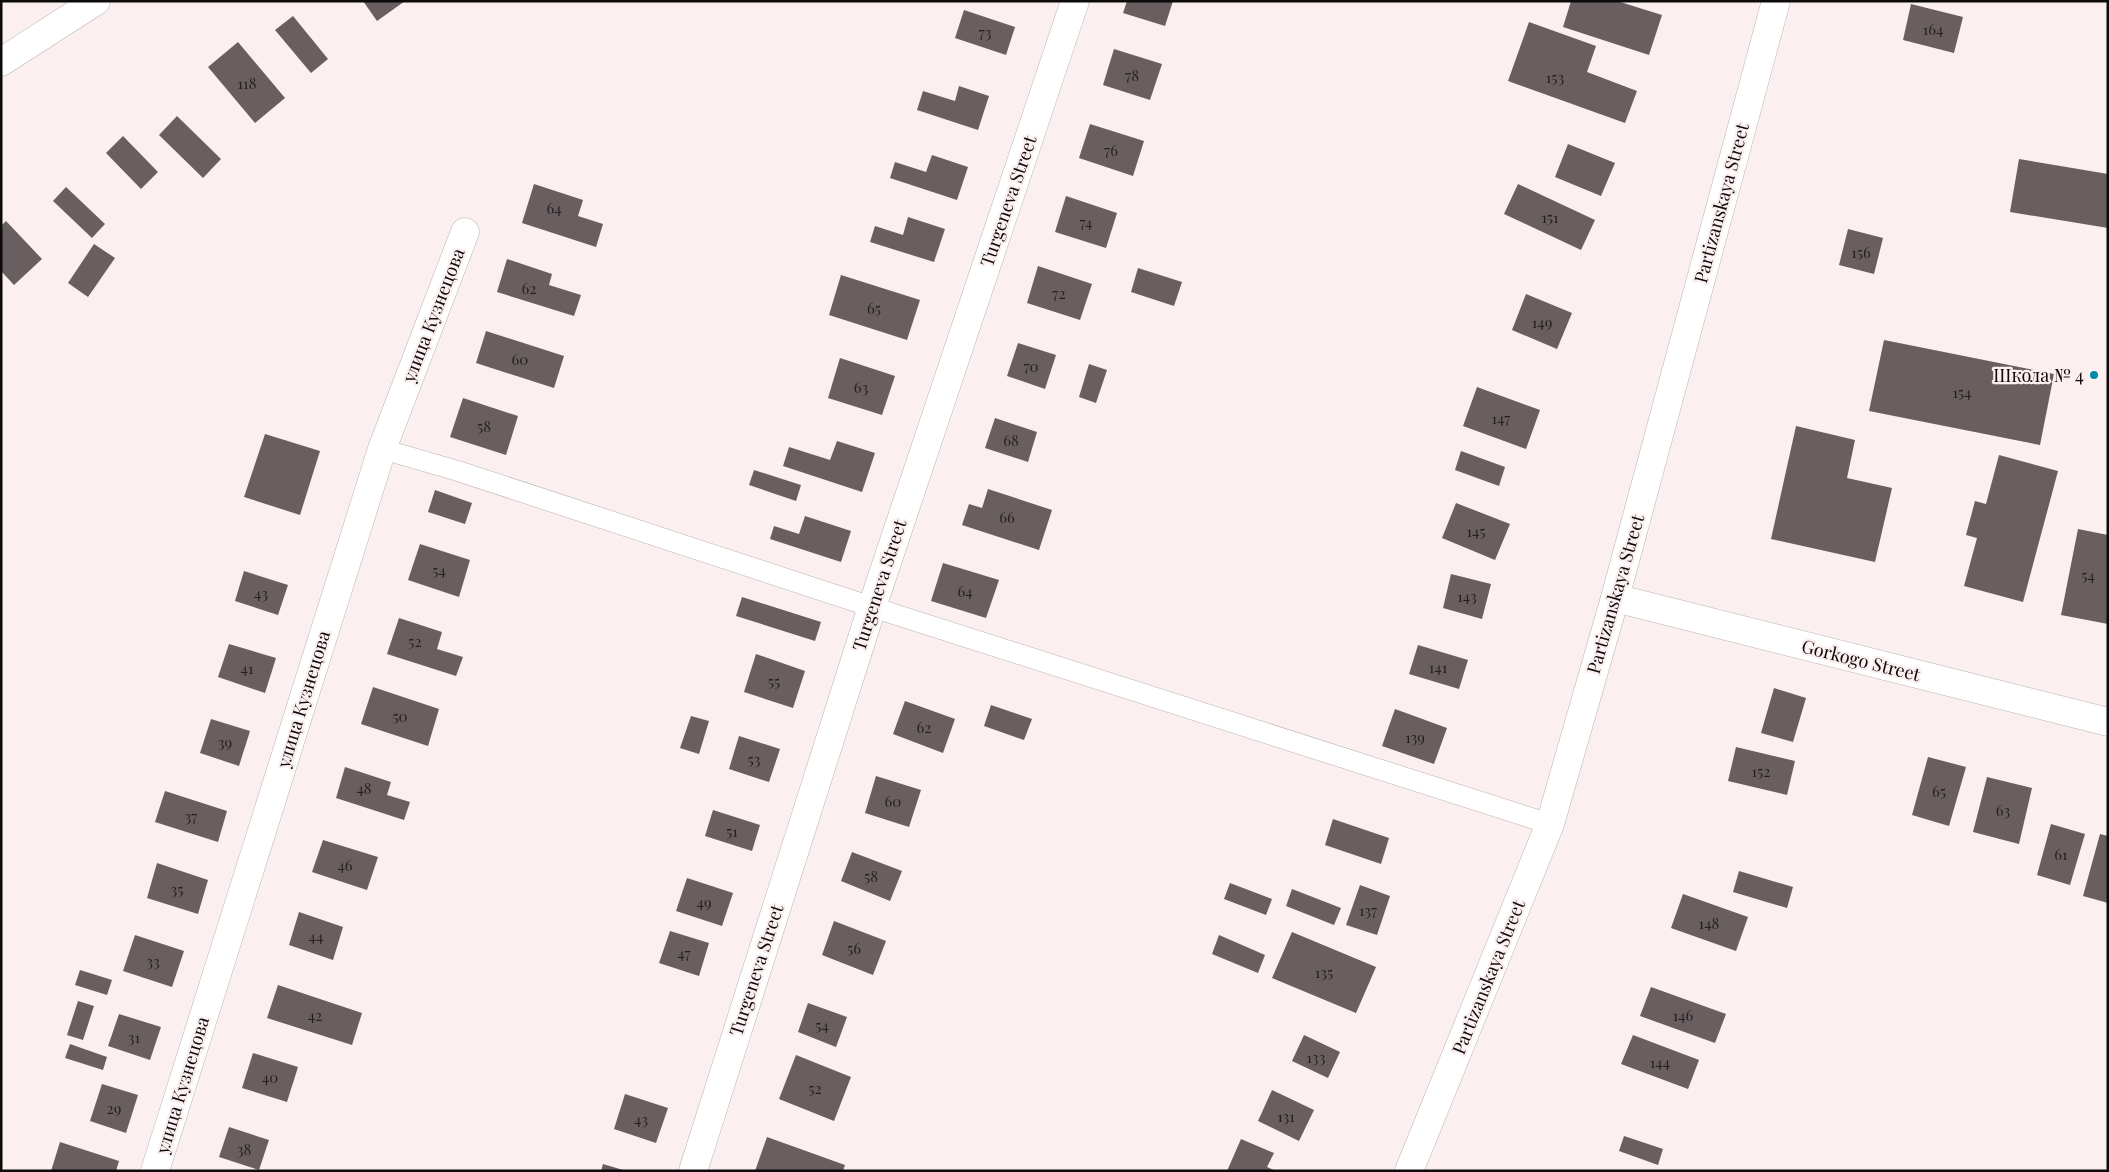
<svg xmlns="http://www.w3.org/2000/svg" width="2109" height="1172" font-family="'Playfair Display',serif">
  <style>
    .building { fill: #695f60 }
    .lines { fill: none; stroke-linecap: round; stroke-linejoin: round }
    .lane-casing { stroke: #bcb1b2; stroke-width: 21 }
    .street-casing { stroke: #bcb1b2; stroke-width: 29 }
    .secondary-casing { stroke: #bcb1b2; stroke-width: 29 }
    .lane { stroke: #fff; stroke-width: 20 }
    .street { stroke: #fff; stroke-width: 28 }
    .secondary { stroke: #fff; stroke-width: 28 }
    .poi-dot { fill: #0089a9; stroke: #fbeff0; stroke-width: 2 }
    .labels { text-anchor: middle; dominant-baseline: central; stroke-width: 4.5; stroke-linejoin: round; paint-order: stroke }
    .number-label { font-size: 15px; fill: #251f20 }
    .street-label { font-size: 18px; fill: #0e0a0b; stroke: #fbeff0 }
    .poi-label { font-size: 18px; fill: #0e0a0b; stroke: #fbeff0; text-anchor: end }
  </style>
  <rect width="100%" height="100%" fill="#fbeff0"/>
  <g class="building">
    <path d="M 363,1 L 405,1 L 377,21 Z"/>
    <path d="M 1127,1 L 1173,1 L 1165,26 L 1123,13 Z"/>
    <path d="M 1571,1 L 1617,1 L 1662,15 L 1649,55 L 1563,27 Z"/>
    <path d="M 1911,4 L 1963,17 L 1954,53 L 1903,40 Z"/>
    <path d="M 964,10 L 1015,27 L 1006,55 L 955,38 Z"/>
    <path d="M 293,16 L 328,59 L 311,73 L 275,30 Z"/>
    <path d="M 1529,22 L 1596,46 L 1587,72 L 1637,91 L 1625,123 L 1508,81 Z"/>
    <path d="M 238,42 L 285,98 L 255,123 L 208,67 Z"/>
    <path d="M 1114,49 L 1162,64 L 1150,100 L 1103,85 Z"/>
    <path d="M 959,86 L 989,96 L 978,130 L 917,110 L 923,91 L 955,101 Z"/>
    <path d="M 177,116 L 221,159 L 203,178 L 159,135 Z"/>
    <path d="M 1090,124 L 1144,141 L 1133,176 L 1079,158 Z"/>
    <path d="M 123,136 L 158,172 L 141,189 L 106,153 Z"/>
    <path d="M 1568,144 L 1615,163 L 1601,196 L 1555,177 Z"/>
    <path d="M 932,155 L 968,167 L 957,200 L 890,178 L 895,162 L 926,172 Z"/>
    <path d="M 2019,159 L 2108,174 L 2108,228 L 2010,212 Z"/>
    <path d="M 534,184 L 583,200 L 578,216 L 603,224 L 596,247 L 522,223 Z"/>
    <path d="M 1518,184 L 1595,220 L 1581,250 L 1504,214 Z"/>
    <path d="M 66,187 L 105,224 L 92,238 L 53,201 Z"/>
    <path d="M 1066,196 L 1117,213 L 1106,248 L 1055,232 Z"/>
    <path d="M 908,217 L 945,229 L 934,262 L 870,242 L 875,226 L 903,235 Z"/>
    <path d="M 6,221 L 42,259 L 14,285 L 1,271 L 1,226 Z"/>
    <path d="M 1848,229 L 1883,238 L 1874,274 L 1839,265 Z"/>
    <path d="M 94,244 L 115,258 L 88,297 L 68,283 Z"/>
    <path d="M 507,259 L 552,274 L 549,285 L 581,295 L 574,316 L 497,292 Z"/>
    <path d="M 1038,266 L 1092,284 L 1080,320 L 1027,303 Z"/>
    <path d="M 1138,268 L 1182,282 L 1174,306 L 1131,292 Z"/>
    <path d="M 841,275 L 920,300 L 907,340 L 829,315 Z"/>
    <path d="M 1526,294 L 1572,313 L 1557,349 L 1512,330 Z"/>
    <path d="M 486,331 L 564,356 L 554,388 L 476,363 Z"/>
    <path d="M 1884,340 L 2054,374 L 2040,445 L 1869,411 Z"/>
    <path d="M 1018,343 L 1056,355 L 1045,389 L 1007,376 Z"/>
    <path d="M 840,358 L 895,376 L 882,415 L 828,398 Z"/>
    <path d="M 1089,364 L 1107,370 L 1096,403 L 1079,397 Z"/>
    <path d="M 1477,387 L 1540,410 L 1526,449 L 1463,426 Z"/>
    <path d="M 463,398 L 518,416 L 506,455 L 450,437 Z"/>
    <path d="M 995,418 L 1037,432 L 1028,462 L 985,448 Z"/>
    <path d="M 1796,426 L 1855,440 L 1847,478 L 1892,488 L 1875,562 L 1771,539 Z"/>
    <path d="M 265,434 L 320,451 L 300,515 L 244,497 Z"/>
    <path d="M 837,441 L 875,453 L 862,492 L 783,466 L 789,447 L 830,460 Z"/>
    <path d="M 1461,451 L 1505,467 L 1499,486 L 1455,470 Z"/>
    <path d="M 1999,455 L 2058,471 L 2023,602 L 1964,586 L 1977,538 L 1966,535 L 1975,501 L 1986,504 Z"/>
    <path d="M 754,470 L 801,485 L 796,501 L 749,485 Z"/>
    <path d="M 988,489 L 1052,510 L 1039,550 L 962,525 L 969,504 L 982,508 Z"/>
    <path d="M 435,490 L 472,503 L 465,524 L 428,512 Z"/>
    <path d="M 1456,503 L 1510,524 L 1495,560 L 1442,538 Z"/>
    <path d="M 805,516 L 851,531 L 841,562 L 770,539 L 774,526 L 799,534 Z"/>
    <path d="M 2078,529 L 2108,535 L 2108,624 L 2061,615 Z"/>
    <path d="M 420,544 L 470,560 L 459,597 L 408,580 Z"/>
    <path d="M 943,563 L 999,580 L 986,618 L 931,601 Z"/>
    <path d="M 244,571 L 288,585 L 278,615 L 235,601 Z"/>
    <path d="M 1451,574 L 1491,584 L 1482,619 L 1443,608 Z"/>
    <path d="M 742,597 L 821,622 L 815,641 L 736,616 Z"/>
    <path d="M 399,618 L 442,632 L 437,649 L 463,657 L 456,676 L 387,654 Z"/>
    <path d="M 229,644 L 276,658 L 265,693 L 218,677 Z"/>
    <path d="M 1418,645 L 1468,660 L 1459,689 L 1409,674 Z"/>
    <path d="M 756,654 L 805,671 L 793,708 L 744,692 Z"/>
    <path d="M 373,687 L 439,709 L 428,746 L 361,724 Z"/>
    <path d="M 1774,688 L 1806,698 L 1793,742 L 1761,733 Z"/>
    <path d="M 905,701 L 955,719 L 943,753 L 893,734 Z"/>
    <path d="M 991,705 L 1032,719 L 1024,740 L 984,726 Z"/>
    <path d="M 1395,709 L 1447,728 L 1434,764 L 1382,746 Z"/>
    <path d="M 691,716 L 709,721 L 699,754 L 680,748 Z"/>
    <path d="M 211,719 L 250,731 L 239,766 L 200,753 Z"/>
    <path d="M 739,736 L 780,749 L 769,782 L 729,769 Z"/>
    <path d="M 1736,747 L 1795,761 L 1787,795 L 1728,781 Z"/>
    <path d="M 1928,757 L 1966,767 L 1949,826 L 1912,815 Z"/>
    <path d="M 345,767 L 391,782 L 387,795 L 410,802 L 404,820 L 336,798 Z"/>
    <path d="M 876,776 L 921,790 L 909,827 L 865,813 Z"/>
    <path d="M 1987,777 L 2032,788 L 2019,844 L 1973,832 Z"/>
    <path d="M 165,791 L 227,811 L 218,842 L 155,822 Z"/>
    <path d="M 713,810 L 760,825 L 752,851 L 705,836 Z"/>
    <path d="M 1333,819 L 1389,838 L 1381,864 L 1325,845 Z"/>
    <path d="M 2051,824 L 2085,834 L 2070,885 L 2037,875 Z"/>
    <path d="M 2100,834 L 2108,836 L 2108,903 L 2083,896 Z"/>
    <path d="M 323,840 L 378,857 L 367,890 L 312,872 Z"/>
    <path d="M 852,852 L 902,871 L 890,901 L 841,881 Z"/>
    <path d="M 157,863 L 208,880 L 198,914 L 147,898 Z"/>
    <path d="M 1739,871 L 1793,887 L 1787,908 L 1733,892 Z"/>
    <path d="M 687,878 L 733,893 L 722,926 L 676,911 Z"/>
    <path d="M 1230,883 L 1272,899 L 1266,915 L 1224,899 Z"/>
    <path d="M 1360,885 L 1390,896 L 1377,935 L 1346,925 Z"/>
    <path d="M 1292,889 L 1341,908 L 1334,925 L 1286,906 Z"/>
    <path d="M 1683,894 L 1748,917 L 1736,951 L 1671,928 Z"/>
    <path d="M 299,912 L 343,927 L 333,960 L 289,945 Z"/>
    <path d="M 834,921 L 886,941 L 873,975 L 822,955 Z"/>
    <path d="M 670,931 L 709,943 L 699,976 L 659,963 Z"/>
    <path d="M 1292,932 L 1376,967 L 1356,1013 L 1272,978 Z"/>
    <path d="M 135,935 L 184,951 L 172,987 L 123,971 Z"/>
    <path d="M 1219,935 L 1265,955 L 1258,973 L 1212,954 Z"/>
    <path d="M 80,970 L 112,980 L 107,995 L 75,985 Z"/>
    <path d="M 278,985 L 362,1013 L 352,1045 L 267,1018 Z"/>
    <path d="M 1651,987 L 1726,1014 L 1715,1043 L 1640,1016 Z"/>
    <path d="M 78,1001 L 94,1006 L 83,1040 L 67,1035 Z"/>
    <path d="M 808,1003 L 847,1017 L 836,1047 L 798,1032 Z"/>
    <path d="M 119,1014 L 161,1027 L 150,1060 L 108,1046 Z"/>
    <path d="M 1304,1035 L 1340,1052 L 1328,1078 L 1292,1061 Z"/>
    <path d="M 1633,1035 L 1699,1060 L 1688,1089 L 1621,1064 Z"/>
    <path d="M 70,1044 L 107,1057 L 103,1070 L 65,1058 Z"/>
    <path d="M 253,1053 L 298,1067 L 287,1102 L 242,1088 Z"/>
    <path d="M 796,1055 L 851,1077 L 834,1121 L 779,1099 Z"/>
    <path d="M 102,1084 L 138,1095 L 126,1133 L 90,1121 Z"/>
    <path d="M 1272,1090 L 1314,1110 L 1299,1141 L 1258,1121 Z"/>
    <path d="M 625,1094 L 668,1108 L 656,1143 L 614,1129 Z"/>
    <path d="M 229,1127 L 269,1140 L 259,1170 L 219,1157 Z"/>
    <path d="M 1624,1136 L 1663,1149 L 1658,1165 L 1619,1151 Z"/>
    <path d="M 767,1137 L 845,1165 L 843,1171 L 755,1171 Z"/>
    <path d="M 1241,1139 L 1274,1153 L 1267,1167 L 1276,1171 L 1227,1171 Z"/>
    <path d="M 60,1142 L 119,1161 L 116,1171 L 51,1171 Z"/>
    <path d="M 603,1164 L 623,1170 L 623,1171 L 601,1171 Z"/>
  </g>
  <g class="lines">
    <g class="lane-casing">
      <path id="lane" d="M 382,449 L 458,471 L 872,607 L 1550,824"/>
    </g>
    <g class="street-casing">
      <g id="street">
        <path d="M 1,62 L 96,1"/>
        <path d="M 1615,598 L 2108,722"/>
        <path d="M 155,1171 L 382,449 L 465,232"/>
        <path d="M 693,1171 L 872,607 L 1075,1"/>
      </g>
    </g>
    <g class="secondary-casing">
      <path id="secondary" d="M 1409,1171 L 1550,824 L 1615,598 L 1776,1"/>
    </g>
    <use href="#lane" class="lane"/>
    <use href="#street" class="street"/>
    <use href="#secondary" class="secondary"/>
  </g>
  <circle class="poi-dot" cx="2094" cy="375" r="5"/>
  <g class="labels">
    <g class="number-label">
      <text x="1933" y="29">164</text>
      <text x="985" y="32">73</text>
      <text x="1132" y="75">78</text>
      <text x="1555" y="77">153</text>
      <text x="247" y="83">118</text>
      <text x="1111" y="150">76</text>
      <text x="554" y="208">64</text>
      <text x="1550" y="217">151</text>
      <text x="1086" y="222">74</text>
      <text x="1861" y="252">156</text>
      <text x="529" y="288">62</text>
      <text x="1059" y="293">72</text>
      <text x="874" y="308">65</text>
      <text x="1542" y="322">149</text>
      <text x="520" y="359">60</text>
      <text x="1031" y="366">70</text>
      <text x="861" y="387">63</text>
      <text x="1962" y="392">154</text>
      <text x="1501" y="418">147</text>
      <text x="484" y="426">58</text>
      <text x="1011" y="440">68</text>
      <text x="1007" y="517">66</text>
      <text x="1476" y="531">145</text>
      <text x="439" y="570">54</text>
      <text x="2088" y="575">54</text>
      <text x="965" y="591">64</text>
      <text x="261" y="593">43</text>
      <text x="1467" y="596">143</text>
      <text x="415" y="641">52</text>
      <text x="1438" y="667">141</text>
      <text x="247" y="668">41</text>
      <text x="774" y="681">55</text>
      <text x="400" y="716">50</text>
      <text x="924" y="727">62</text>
      <text x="1415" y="737">139</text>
      <text x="225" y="742">39</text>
      <text x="754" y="759">53</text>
      <text x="1761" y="771">152</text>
      <text x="364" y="788">48</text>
      <text x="1939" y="791">65</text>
      <text x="893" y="801">60</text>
      <text x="2003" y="810">63</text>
      <text x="191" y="816">37</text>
      <text x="732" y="831">51</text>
      <text x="2061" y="854">61</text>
      <text x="345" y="865">46</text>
      <text x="871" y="876">58</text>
      <text x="177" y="889">35</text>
      <text x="704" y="902">49</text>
      <text x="1368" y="910">137</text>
      <text x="1709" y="923">148</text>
      <text x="316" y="936">44</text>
      <text x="854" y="948">56</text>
      <text x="684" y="953">47</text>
      <text x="153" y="961">33</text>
      <text x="1324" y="972">135</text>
      <text x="315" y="1015">42</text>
      <text x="1683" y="1015">146</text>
      <text x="822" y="1025">54</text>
      <text x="134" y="1037">31</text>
      <text x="1316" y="1057">133</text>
      <text x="1660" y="1062">144</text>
      <text x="270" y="1077">40</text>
      <text x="815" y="1088">52</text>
      <text x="114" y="1108">29</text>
      <text x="1286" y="1116">131</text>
      <text x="641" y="1119">43</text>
      <text x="244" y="1149">38</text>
    </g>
    <g class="street-label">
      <text transform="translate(1008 201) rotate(-71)">Turgeneva Street</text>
      <text transform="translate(1721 203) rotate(-75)">Partizanskaya Street</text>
      <text transform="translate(433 315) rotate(-69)">улица Кузнецова</text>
      <text transform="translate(879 585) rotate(-72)">Turgeneva Street</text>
      <text transform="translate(1615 594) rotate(-74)">Partizanskaya Street</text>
      <text transform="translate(1861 660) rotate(14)">Gorkogo Street</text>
      <text transform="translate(303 699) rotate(-73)">улица Кузнецова</text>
      <text transform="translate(756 970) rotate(-72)">Turgeneva Street</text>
      <text transform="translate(1488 977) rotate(-68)">Partizanskaya Street</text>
      <text transform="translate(182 1085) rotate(-73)">улица Кузнецова</text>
    </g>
    <g class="poi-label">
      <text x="2084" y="375">Школа № 4</text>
    </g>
  </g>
  <rect width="2109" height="1172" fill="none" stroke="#0e0a0b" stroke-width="5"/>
</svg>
